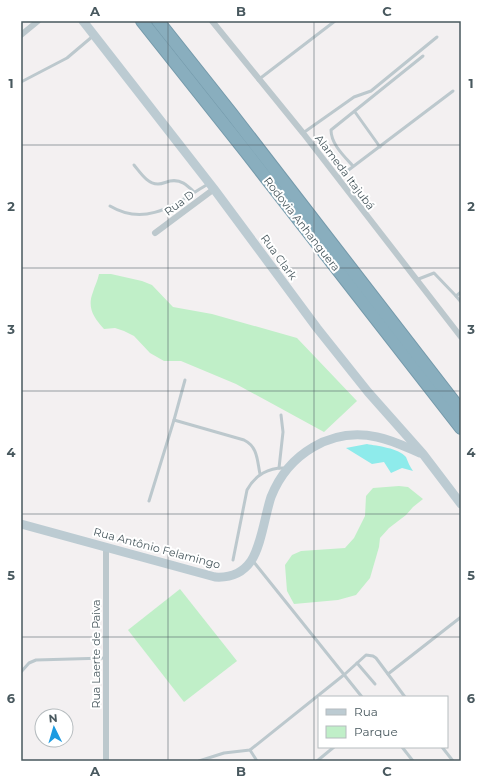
<svg xmlns="http://www.w3.org/2000/svg" width="482" height="782" font-family="Montserrat,sans-serif">
  <style>
    .green { fill: #c0efc8 }
    .water { fill: #8eebeb }
    .lines { fill: none; stroke-linecap: round; stroke-linejoin: round }
    .highway-casing { stroke: #7499aa; stroke-width: 14 }
    .lane { stroke: #bcc8cd; stroke-width: 3 }
    .street { stroke: #bcc8cd; stroke-width: 6 }
    .secondary { stroke: #bccbd2; stroke-width: 9 }
    .highway { stroke: #89aebe; stroke-width: 12 }
    .grid { fill: none; stroke: #48585e; stroke-width: 1; stroke-opacity: 0.55 }
    .labels { text-anchor: middle; dominant-baseline: central; stroke-width: 4; stroke-linejoin: round; paint-order: stroke }
    .street-label { font-size: 11px; fill: #48585e; stroke: #fff }
    .neatline { fill: none; stroke: #48585e; stroke-width: 1.5 }
    .grid-label { font-size: 13px; text-anchor: middle; font-weight: bold; fill: #48585e }
  </style>
  <rect width="100%" height="100%" fill="#f3f0f1"/>
  <g class="green">
    <path d="M 99,274 L 111,274 L 142,281 L 152,285 L 173,307 L 212,314 L 297,338 L 357,401 L 324,432 L 236,384 L 181,361 L 164,361 L 150,353 L 134,336 L 124,331 L 115,328 L 104,329 C 93,317 87,307 93,292 C 95,285 98,280 99,274 Z"/>
    <path d="M 399,486 L 408,487 L 423,499 L 413,507 L 406,515 L 389,528 L 380,538 L 379,547 L 370,578 L 356,595 L 338,600 L 294,604 L 287,591 L 285,565 L 292,555 L 301,551 L 345,548 L 354,538 L 365,516 L 366,496 L 373,488 Z"/>
    <path d="M 180,589 L 237,661 L 184,702 L 128,630 Z"/>
  </g>
  <path class="water" d="M 367,444 C 377,446 399,448 406,457 C 408,462 410,467 413,471 L 402,468 L 391,473 L 384,462 L 372,464 L 346,448 Z"/>
  <g class="lines">
    <g class="highway-casing">
      <g id="highway">
        <path d="M 142,21 L 246,152 L 461,428"/>
        <path d="M 158,21 L 231,113 L 461,411"/>
      </g>
    </g>
    <g class="lane">
      <path d="M 258,80 L 335,21"/>
      <path d="M 21,82 L 67,58 L 93,36"/>
      <path d="M 355,112 L 380,147"/>
      <path d="M 303,133 L 354,97 L 371,91 L 437,37"/>
      <path d="M 134,165 C 140,172 147,184 158,184 C 162,184 166,182 170,181 C 181,179 187,185 194,192"/>
      <path d="M 353,166 C 344,156 331,144 331,130 L 423,56"/>
      <path d="M 338,178 L 453,91"/>
      <path d="M 110,206 C 147,228 176,203 208,184"/>
      <path d="M 416,280 L 434,273 L 456,296 L 461,292"/>
      <path d="M 456,296 L 461,302"/>
      <path d="M 174,420 L 185,380"/>
      <path d="M 279,468 L 283,432 L 281,415"/>
      <path d="M 149,501 L 174,420 L 244,440 C 258,447 257,460 260,474"/>
      <path d="M 233,560 L 247,490 C 255,475 269,467 286,468"/>
      <path d="M 253,561 L 362,697"/>
      <path d="M 357,663 L 375,684"/>
      <path d="M 21,672 L 29,663 L 36,660 L 106,658"/>
      <path d="M 388,674 L 461,617"/>
      <path d="M 402,747 L 413,761"/>
      <path d="M 442,747 L 453,761"/>
      <path d="M 250,750 L 257,761"/>
      <path d="M 199,761 L 224,753 L 250,750 L 345,674 L 366,655 L 373,656 L 376,658 L 405,697"/>
      <path d="M 317,761 L 334,747"/>
    </g>
    <g class="street">
      <path d="M 212,21 L 303,133 L 461,337"/>
      <path d="M 21,35 L 38,21"/>
      <path d="M 155,233 L 214,189"/>
      <path d="M 106,761 L 106,547"/>
    </g>
    <g class="secondary">
      <path d="M 83,21 L 214,189 L 317,328 L 368,392 L 423,454 L 461,504"/>
      <path d="M 21,524 L 215,577 C 230,578 242,574 251,561 C 261,547 265,515 271,497 C 288,454 331,427 377,437 C 392,440 406,447 420,453"/>
    </g>
    <use href="#highway" class="highway"/>
  </g>
  <path class="grid" d="M 168,21 L 168,761M 314,21 L 314,761M 21,145 L 461,145M 21,268 L 461,268M 21,391 L 461,391M 21,514 L 461,514M 21,637 L 461,637"/>
  <g class="labels">
    <g class="street-label">
      <text transform="translate(345 172) rotate(53)">Alameda Itajubá</text>
      <text transform="translate(179 203) rotate(-37)">Rua D</text>
      <text transform="translate(302 224) rotate(52)">Rodovia Anhanguera</text>
      <text transform="translate(279 257) rotate(54)">Rua Clark</text>
      <text transform="translate(157 548) rotate(15)">Rua Antônio Felamingo</text>
      <text transform="translate(96 654) rotate(-90)">Rua Laerte de Paiva</text>
    </g>
  </g>
  <rect width="482" height="782" fill="none" stroke="#ffffff" stroke-width="44"/>
  <rect x="318" y="696" width="130" height="52" fill="#ffffff" stroke="#b6bcbf"/>
  <rect x="326" y="709" width="20" height="6" fill="#bccbd2" stroke="#b6bcbf"/>
  <text x="354" y="716" font-size="12" fill="#48585e">Rua</text>
  <rect x="326" y="726" width="20" height="12" fill="#c0efc8" stroke="#b6bcbf"/>
  <text x="354" y="736" font-size="12" fill="#48585e">Parque</text>
  <g transform="translate(54 728) rotate(355)"><circle r="19" fill="#ffffff" stroke="#b6bcbf"/>
  <path d="M0-3L7 15L0 10L-7 15Z" fill="#1c9be1"/>
  <text y="-6" font-size="11" font-weight="bold" text-anchor="middle" fill="#48585e">N</text>
  </g>
  <rect x="22" y="22" width="438" height="738" class="neatline"/>
  <g class="grid-label">
    <text x="95" y="16">A</text>
    <text x="241" y="16">B</text>
    <text x="387" y="16">C</text>
    <text x="11" y="88">1</text>
    <text x="471" y="88">1</text>
    <text x="11" y="211">2</text>
    <text x="471" y="211">2</text>
    <text x="11" y="334">3</text>
    <text x="471" y="334">3</text>
    <text x="11" y="457">4</text>
    <text x="471" y="457">4</text>
    <text x="11" y="580">5</text>
    <text x="471" y="580">5</text>
    <text x="11" y="703">6</text>
    <text x="471" y="703">6</text>
    <text x="95" y="776">A</text>
    <text x="241" y="776">B</text>
    <text x="387" y="776">C</text>
  </g>
</svg>
